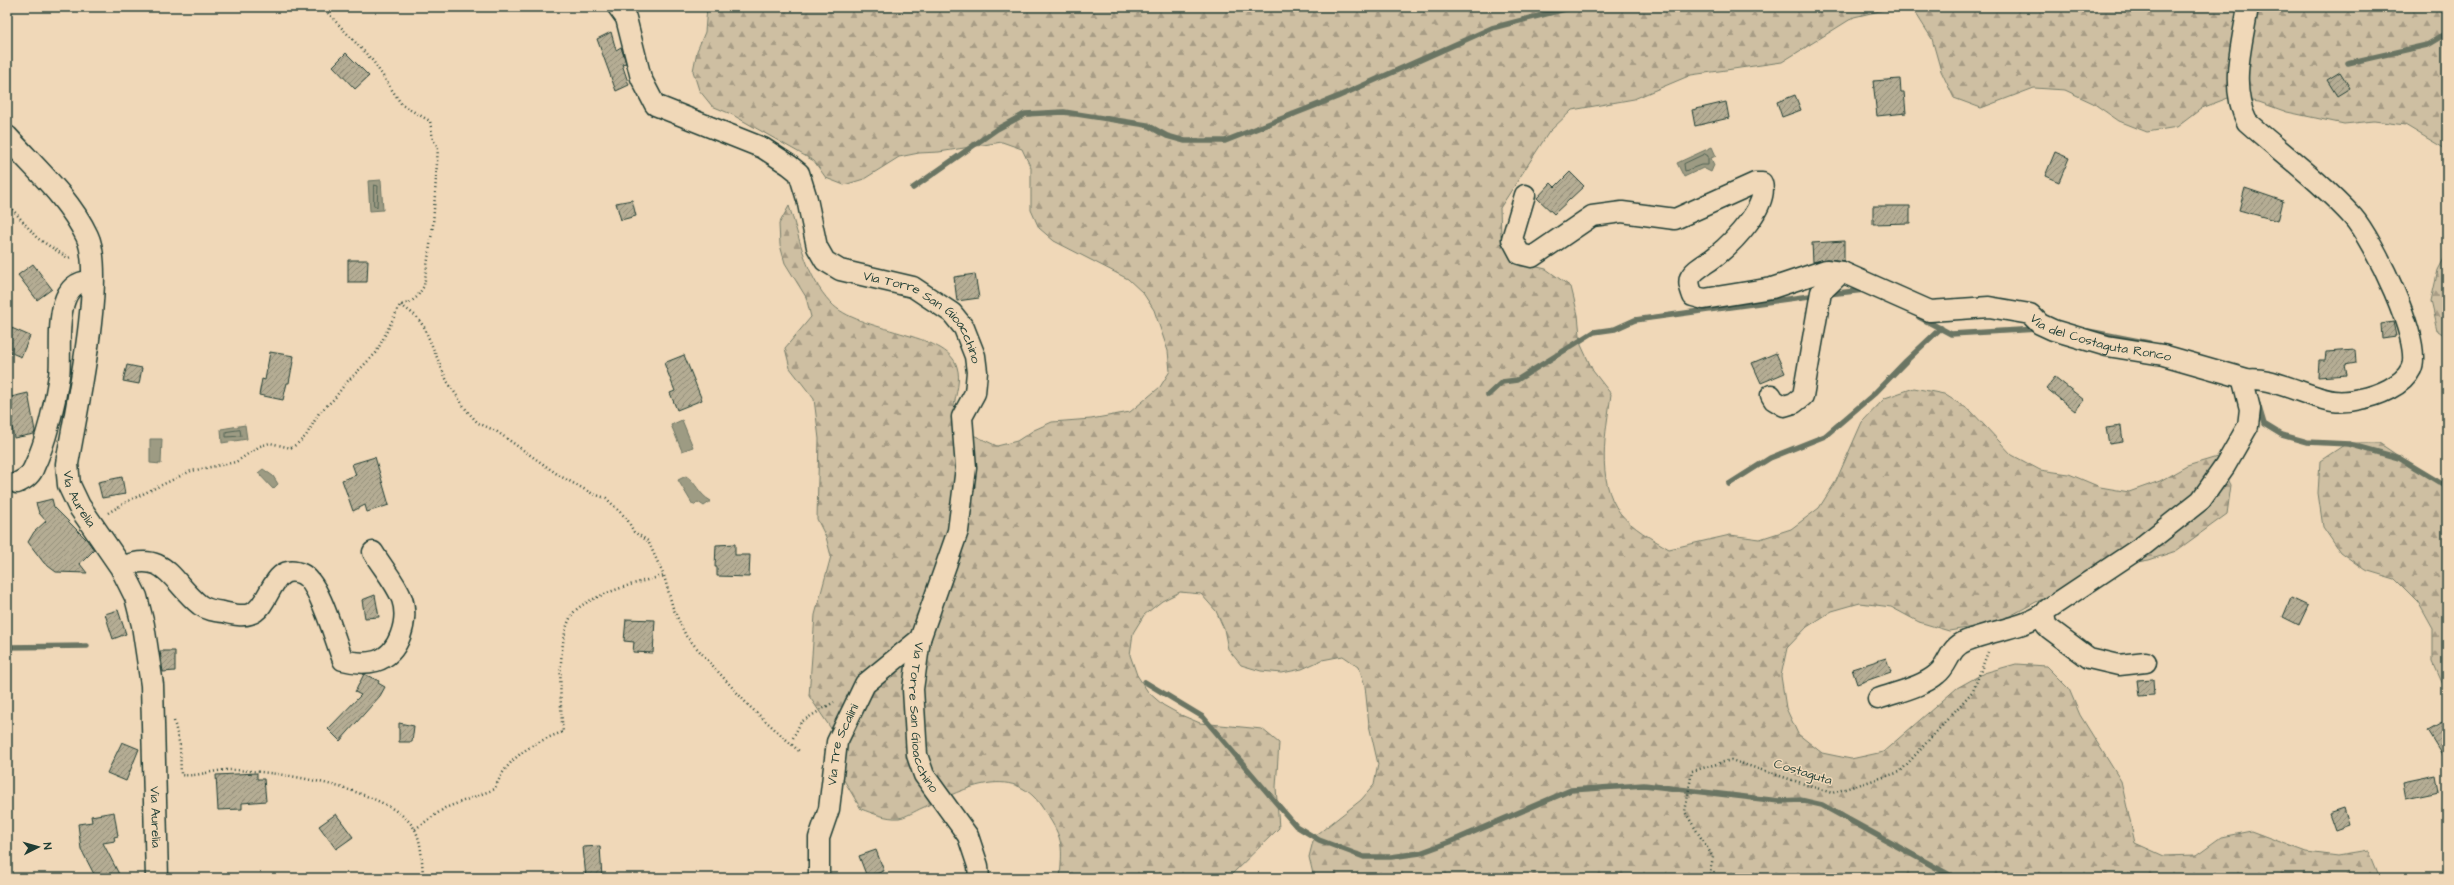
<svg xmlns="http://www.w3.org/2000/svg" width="2454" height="885" font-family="'Architects Daughter',sans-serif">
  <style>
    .forest { fill: url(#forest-firs); stroke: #767e6b }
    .water { fill: #9d9b83; stroke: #6b7563 }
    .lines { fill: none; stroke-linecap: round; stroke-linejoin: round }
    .shore { stroke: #516354; stroke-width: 1 }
    .stream { stroke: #6b7563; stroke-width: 5.5 }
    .building { fill: url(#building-hatch); stroke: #1f3d34 }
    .minor-casing { stroke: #1f3d34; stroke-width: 23 }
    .major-casing { stroke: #1f3d34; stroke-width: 25 }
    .path { stroke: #1f3d34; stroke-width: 2.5; stroke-dasharray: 1 3; stroke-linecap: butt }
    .minor { stroke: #f0d8b8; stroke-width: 20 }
    .major { stroke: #f0d8b8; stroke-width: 22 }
    .labels { text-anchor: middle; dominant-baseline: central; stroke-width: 3; stroke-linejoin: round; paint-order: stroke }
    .street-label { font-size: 13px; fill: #1f3d34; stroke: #f0d8b8 }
  </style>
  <defs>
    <pattern id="forest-firs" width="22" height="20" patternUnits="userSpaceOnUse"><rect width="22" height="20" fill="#cebfa2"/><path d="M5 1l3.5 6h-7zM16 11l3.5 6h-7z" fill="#a79c85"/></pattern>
    <pattern id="building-hatch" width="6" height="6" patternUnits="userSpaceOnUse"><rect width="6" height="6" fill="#b5ad94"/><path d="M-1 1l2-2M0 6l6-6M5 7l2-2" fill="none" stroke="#938e7a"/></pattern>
  </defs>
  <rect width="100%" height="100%" fill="#f0d8b8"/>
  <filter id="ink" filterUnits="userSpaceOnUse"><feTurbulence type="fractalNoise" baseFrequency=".025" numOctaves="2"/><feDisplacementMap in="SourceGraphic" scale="8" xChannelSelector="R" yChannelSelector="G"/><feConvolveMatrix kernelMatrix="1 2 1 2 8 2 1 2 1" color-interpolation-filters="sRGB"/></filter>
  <g filter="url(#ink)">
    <g class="forest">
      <path d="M 707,7 L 2447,7 L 2447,150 L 2405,125 L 2374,121 L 2344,124 L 2287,112 L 2259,102 L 2228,98 L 2202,108 L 2177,127 L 2147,132 L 2119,121 L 2093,103 L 2065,90 L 2034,88 L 1981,108 L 1954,98 L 1941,71 L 1932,39 L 1915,12 L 1884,10 L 1854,17 L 1782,62 L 1691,75 L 1634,99 L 1572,110 L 1549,132 L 1500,208 L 1501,236 L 1516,262 L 1546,269 L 1571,287 L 1578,315 L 1581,345 L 1593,371 L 1611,394 C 1606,433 1595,478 1620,513 C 1632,528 1652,539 1669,549 L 1730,535 L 1760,539 L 1791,529 L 1819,508 L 1836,481 L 1862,422 L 1885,398 L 1914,388 L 1944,394 L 1971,411 L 2012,455 L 2040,470 L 2069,474 L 2100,487 L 2129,492 L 2160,481 L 2187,466 L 2217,457 L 2231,485 L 2227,514 L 2176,551 L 2149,560 L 2119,565 L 2091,580 L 2036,602 L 2010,616 L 1979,626 L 1949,631 L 1919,622 L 1891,607 L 1860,603 L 1832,611 L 1807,627 L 1787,648 L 1781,676 L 1786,708 L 1798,734 L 1822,753 L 1851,759 L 1883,752 L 1957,688 L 1984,673 L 2016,664 L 2046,666 L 2069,689 L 2080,715 L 2121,781 L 2135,843 L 2164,856 L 2196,855 L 2221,837 L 2251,831 L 2307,852 L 2338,856 L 2368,851 L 2379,878 L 1314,878 L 1309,857 L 1314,837 L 1361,800 L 1374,785 L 1378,764 L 1369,725 L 1365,686 L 1359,667 L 1343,656 L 1322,660 L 1302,669 L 1282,673 L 1261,671 L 1241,665 L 1228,649 L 1224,629 L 1216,611 L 1201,594 L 1180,592 L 1162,601 L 1144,615 L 1133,633 L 1130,655 L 1137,675 L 1148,692 L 1163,705 L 1181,715 L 1200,723 L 1262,729 L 1279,743 L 1276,787 L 1279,828 L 1228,878 L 1060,878 C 1063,842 1063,838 1042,807 C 1012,761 960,791 922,808 C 915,811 906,817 899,818 C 886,819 872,813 861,809 L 838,770 L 837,750 L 832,730 L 809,696 L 815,615 L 831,556 L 826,537 L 817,519 L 819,439 L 814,399 L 790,368 L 785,348 L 811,317 L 806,297 L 785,263 L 780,245 L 779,224 L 789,206 C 801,241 805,275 831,303 C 858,333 948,332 957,367 C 961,380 956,393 954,406 C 954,413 955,420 956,427 L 997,446 L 1017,441 L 1034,430 L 1052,422 L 1091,419 L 1130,412 L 1160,387 L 1170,371 L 1168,351 L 1154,310 L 1143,293 L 1128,279 L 1054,241 L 1039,228 L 1031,210 L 1031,168 L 1022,149 L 1002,142 L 939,152 L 919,153 L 899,157 L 864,179 L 844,185 L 826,178 L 814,161 L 731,114 L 712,106 L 699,90 L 693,71 L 697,51 L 705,32 Z"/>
      <path d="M 2447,253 L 2447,337 L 2438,331 L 2431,301 L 2438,270 Z"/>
      <path d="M 2347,443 L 2379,443 L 2431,478 L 2447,485 L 2447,694 L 2433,662 L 2433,629 L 2418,602 L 2395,579 L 2365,570 L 2340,552 L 2323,527 L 2318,493 L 2320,461 Z"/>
    </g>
    <g class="water">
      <path d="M 1712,147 L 1716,156 L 1711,158 L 1714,165 L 1711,172 L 1703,168 L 1684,177 L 1677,163 Z"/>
      <path d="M 381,180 L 383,210 L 370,211 L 368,181 Z"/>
      <path d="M 682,420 L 693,447 L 682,451 L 671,425 Z"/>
      <path d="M 245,425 L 247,439 L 222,443 L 221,429 Z"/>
      <path d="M 150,439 L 162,439 L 161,464 L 150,463 Z"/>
      <path d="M 263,469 L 273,476 L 278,484 L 273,489 L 258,473 Z"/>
      <path d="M 686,476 C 697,483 698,494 711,501 L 704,506 L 698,502 L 693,505 L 678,480 Z"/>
    </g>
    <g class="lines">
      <g class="shore">
        <path d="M 1705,154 L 1708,156 L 1708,165 L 1701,165 L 1685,171 L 1684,164 Z"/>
        <path d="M 374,185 L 378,186 L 377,207 L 374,205 Z"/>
        <path d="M 240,430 L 241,436 L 226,437 L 226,432 Z"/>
      </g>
      <g class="stream">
        <path d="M 2348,63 L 2427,45 L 2447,33"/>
        <path d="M 913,188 L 997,129 L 1025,114 L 1064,112 L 1147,125 L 1167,136 L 1185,141 L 1225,141 L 1337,97 L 1492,28 L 1573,7"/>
        <path d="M 1828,294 L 1865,290"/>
        <path d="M 1919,317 L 1951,334 L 2038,329"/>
        <path d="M 2088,331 L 2149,343"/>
        <path d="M 1488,395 L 1502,382 L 1517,380 L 1594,332 L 1615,329 L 1635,320 L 1817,295"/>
        <path d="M 2258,404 L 2264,424 L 2282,435 L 2307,442 L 2349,444 L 2399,458 L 2447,487"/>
        <path d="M 1729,484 L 1770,458 L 1825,436 L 1874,394 L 1906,361 L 1941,328"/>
        <path d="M 7,647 L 87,646"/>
        <path d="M 1145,682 L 1203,717 L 1296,826 L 1319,840 L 1364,857 L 1391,857 L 1420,853 L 1450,842 L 1571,790 L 1644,785 L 1779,801 L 1800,800 L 1822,805 L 1955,878"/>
      </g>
    </g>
    <g class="building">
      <path d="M 611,32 L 616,50 L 621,47 L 626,63 L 622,64 L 629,85 L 616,91 L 597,39 Z"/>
      <path d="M 346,53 L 369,76 L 355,89 L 333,66 Z"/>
      <path d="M 2340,72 L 2350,88 L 2337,96 L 2327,80 Z"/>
      <path d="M 1900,79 L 1901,92 L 1904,92 L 1906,113 L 1877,116 L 1873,81 Z"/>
      <path d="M 1795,95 L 1801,110 L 1782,117 L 1777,102 Z"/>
      <path d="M 1726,102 L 1729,118 L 1695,126 L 1692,110 Z"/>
      <path d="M 2055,152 L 2069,158 L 2059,182 L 2045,176 Z"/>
      <path d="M 1570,172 L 1584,186 L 1554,214 L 1537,198 L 1551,183 L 1555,187 Z"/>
      <path d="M 2245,188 L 2283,201 L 2278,221 L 2239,210 Z"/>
      <path d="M 632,200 L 636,216 L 621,220 L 616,203 Z"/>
      <path d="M 1873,206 L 1910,206 L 1910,223 L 1873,224 Z"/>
      <path d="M 1844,241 L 1844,261 L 1827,259 L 1813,262 L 1812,243 Z"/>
      <path d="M 348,260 L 368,260 L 367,282 L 348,282 Z"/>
      <path d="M 33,264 L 52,289 L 37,300 L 18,275 Z"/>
      <path d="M 975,274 L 979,298 L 957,301 L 954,277 Z"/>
      <path d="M 2393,322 L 2396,336 L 2382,338 L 2381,324 Z"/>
      <path d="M 7,326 L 30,336 L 21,357 L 7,351 Z"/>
      <path d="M 2355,350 L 2356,363 L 2345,365 L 2347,375 L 2318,377 L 2319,360 L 2325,360 L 2326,352 Z"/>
      <path d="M 270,352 L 294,356 L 289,383 L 287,383 L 283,400 L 259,395 L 262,379 L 265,380 Z"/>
      <path d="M 1776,353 L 1785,373 L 1761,383 L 1752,363 Z"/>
      <path d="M 684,355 L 702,400 L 677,410 L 670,393 L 675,391 L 664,363 Z"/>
      <path d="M 127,365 L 142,368 L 139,384 L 123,381 Z"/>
      <path d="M 2055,377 L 2084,400 L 2075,411 L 2046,388 Z"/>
      <path d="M 28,393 L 35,431 L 34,434 L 14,438 L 8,407 L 12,406 L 11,397 Z"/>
      <path d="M 2121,426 L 2123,442 L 2109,444 L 2106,428 Z"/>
      <path d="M 375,457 L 389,505 L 367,512 L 365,505 L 353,511 L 342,480 L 356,475 L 352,464 Z"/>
      <path d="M 122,477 L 125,494 L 102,498 L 98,482 Z"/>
      <path d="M 52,499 L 54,507 L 87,540 L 94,550 L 80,564 L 87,573 L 56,572 L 44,563 L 28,542 L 34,532 L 46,521 L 39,513 L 36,503 Z"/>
      <path d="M 735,544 L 735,555 L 750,555 L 749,577 L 717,576 L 717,567 L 715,567 L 716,545 Z"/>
      <path d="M 375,595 L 379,617 L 365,618 L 362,600 Z"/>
      <path d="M 2291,598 L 2308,606 L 2299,625 L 2283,617 Z"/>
      <path d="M 118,610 L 126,634 L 113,639 L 105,614 Z"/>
      <path d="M 626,619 L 655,620 L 653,653 L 633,652 L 634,642 L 624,641 Z"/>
      <path d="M 160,651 L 175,651 L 175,671 L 163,672 Z"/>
      <path d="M 1886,658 L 1891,672 L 1857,684 L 1852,669 Z"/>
      <path d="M 364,674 L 379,681 L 378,683 L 385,687 L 380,696 L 340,741 L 328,729 L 361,695 L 355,692 Z"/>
      <path d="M 2153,679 L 2154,695 L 2139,696 L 2137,680 Z"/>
      <path d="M 2447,720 L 2447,762 L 2428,731 Z"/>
      <path d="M 399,723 L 414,726 L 412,742 L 399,742 Z"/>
      <path d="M 122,742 L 139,749 L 126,781 L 107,773 Z"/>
      <path d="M 257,773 L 257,779 L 264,779 L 266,801 L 242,803 L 242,809 L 218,810 L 216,775 Z"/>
      <path d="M 2436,775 L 2439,792 L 2406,799 L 2403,782 Z"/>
      <path d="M 2344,808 L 2349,825 L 2335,830 L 2329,813 Z"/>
      <path d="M 114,812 L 118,836 L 114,837 L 115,841 L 103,843 L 121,878 L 96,878 L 81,849 L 78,824 L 92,822 L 91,816 Z"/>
      <path d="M 336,814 L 353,837 L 336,849 L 319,826 Z"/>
      <path d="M 600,846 L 602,878 L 586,878 L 583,847 Z"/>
      <path d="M 876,850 L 884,871 L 867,877 L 859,856 Z"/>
    </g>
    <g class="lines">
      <g class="minor-casing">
        <g id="minor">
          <path id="s1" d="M 618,7 L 626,18 L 641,78 L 655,105 L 763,148 L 789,165 L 799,173 L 807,199 L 817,247 L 825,261 L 840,270 L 913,287 L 952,313 L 964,328 L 975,356 L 977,372 L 975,393 L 962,417 L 966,468 L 958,531 L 920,639 L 913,689 L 917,755 L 924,775 L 968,836 L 978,866 L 979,878"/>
          <path id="s2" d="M 1525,195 L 1512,239 L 1520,254 L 1532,257 L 1592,216 L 1622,212 L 1675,219 L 1755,183 L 1762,183 C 1769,206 1733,242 1716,256 C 1708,263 1694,269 1690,278 C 1688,284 1691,290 1693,296 L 1704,299 L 1772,288 L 1826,270 L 1842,272 L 1930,311 L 1989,307 L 2030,314 L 2040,324 L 2053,330 L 2107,346 L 2163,355 L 2247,379"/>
          <path d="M 1771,395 L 1774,400 L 1784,406 L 1794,403 L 1803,396 L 1821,292 L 1842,272"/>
          <path d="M 17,483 C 24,480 31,476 34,467 C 46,442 55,404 59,376 C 63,350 49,278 93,281"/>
          <path d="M 121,567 C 166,549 171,582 200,605 C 207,610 215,611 223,612 C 232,614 241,617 250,614 C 271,608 271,560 302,574 C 320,582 335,641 343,660 C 354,663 365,664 376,661 C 400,654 409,619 402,599 C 396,583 382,567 373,552"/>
          <path d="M 2146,662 L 2119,665 L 2089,658 L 2050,629 L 2046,625 L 2044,614 L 2048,609 L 2144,545 L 2201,500 L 2225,466 L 2248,426 L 2250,409 L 2243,381 C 2264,372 2308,398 2333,401 C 2341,402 2352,401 2360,399 C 2377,396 2403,386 2411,369 C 2424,342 2372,239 2353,217 C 2321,182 2282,153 2247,122 C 2229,86 2242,45 2248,7"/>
          <path d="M 1878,699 C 1897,692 1922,687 1937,674 C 1950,664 1948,648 1966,641 C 1992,630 2020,629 2044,614"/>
          <path id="s3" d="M 819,878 L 819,838 L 829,809 L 837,742 L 865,684 L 920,639"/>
        </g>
      </g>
      <g class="major-casing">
        <g id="major">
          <path id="s4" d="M 7,137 C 35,168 69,198 87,236 C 106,275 75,415 67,464 L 69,485 L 79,506 L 121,567 L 136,597 L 143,625 L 152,685 L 157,878"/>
        </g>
      </g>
      <g class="path">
        <path d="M 7,203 L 37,238 L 68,258 L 71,257"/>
        <path d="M 401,305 L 416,316 L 424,327 L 447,381 L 467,411 L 478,423 L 496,431 L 560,476 L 593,494 L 606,498 L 627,519 L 634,532 L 648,541 L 664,576 L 673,608 L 686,636 L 749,706 L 799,751"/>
        <path d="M 108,513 L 128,501 L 191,471 L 236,462 L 260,446 L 270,443 L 291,448 L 297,444 L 306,436 L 319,413 L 334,399 L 345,384 L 376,353 L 400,305 L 409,303 L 417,297 L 424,286 L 433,225 L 438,147 L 433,140 L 430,121 L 402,105 L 373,61 L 322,7"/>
        <path d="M 174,721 L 180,746 L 181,775 C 197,777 213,770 229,770 C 273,770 388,788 414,828 C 422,841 422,862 423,878"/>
        <path d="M 793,738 L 801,722 L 834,702"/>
        <path d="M 415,829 L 445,808 L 495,789 C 505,759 533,742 563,732 C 560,705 556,634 574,612 C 588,596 643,580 664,576"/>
        <path d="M 1709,878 L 1713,857 L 1685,812 L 1692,771 L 1731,760 L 1832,793 L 1900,772 L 1973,691 L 1988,652"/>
      </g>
      <use href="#minor" class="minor"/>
      <use href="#major" class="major"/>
    </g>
  </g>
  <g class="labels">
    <g class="street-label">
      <text stroke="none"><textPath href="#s1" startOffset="477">Via Torre San Gioacchino</textPath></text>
      <text stroke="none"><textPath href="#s2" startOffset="896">Via del Costaguta Ronco</textPath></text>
      <text stroke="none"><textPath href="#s4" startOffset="396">Via Aurelia</textPath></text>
      <text stroke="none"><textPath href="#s1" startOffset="921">Via Torre San Gioacchino</textPath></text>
      <text stroke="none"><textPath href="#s3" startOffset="137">Via Tre Scalini</textPath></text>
      <text transform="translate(1803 772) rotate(17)">Costaguta</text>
      <text stroke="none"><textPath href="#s4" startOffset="732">Via Aurelia</textPath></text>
    </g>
  </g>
  <rect width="2454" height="885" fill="none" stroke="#f0d8b8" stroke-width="24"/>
  <rect x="12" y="12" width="2430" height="861" fill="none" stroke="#1f3d34" stroke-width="1.5" filter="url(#ink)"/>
  <g transform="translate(38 847) rotate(84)" stroke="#f0d8b8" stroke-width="3" paint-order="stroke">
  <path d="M0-3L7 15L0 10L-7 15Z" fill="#1f3d34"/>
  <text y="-6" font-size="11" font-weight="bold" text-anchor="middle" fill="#1f3d34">N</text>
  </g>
</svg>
